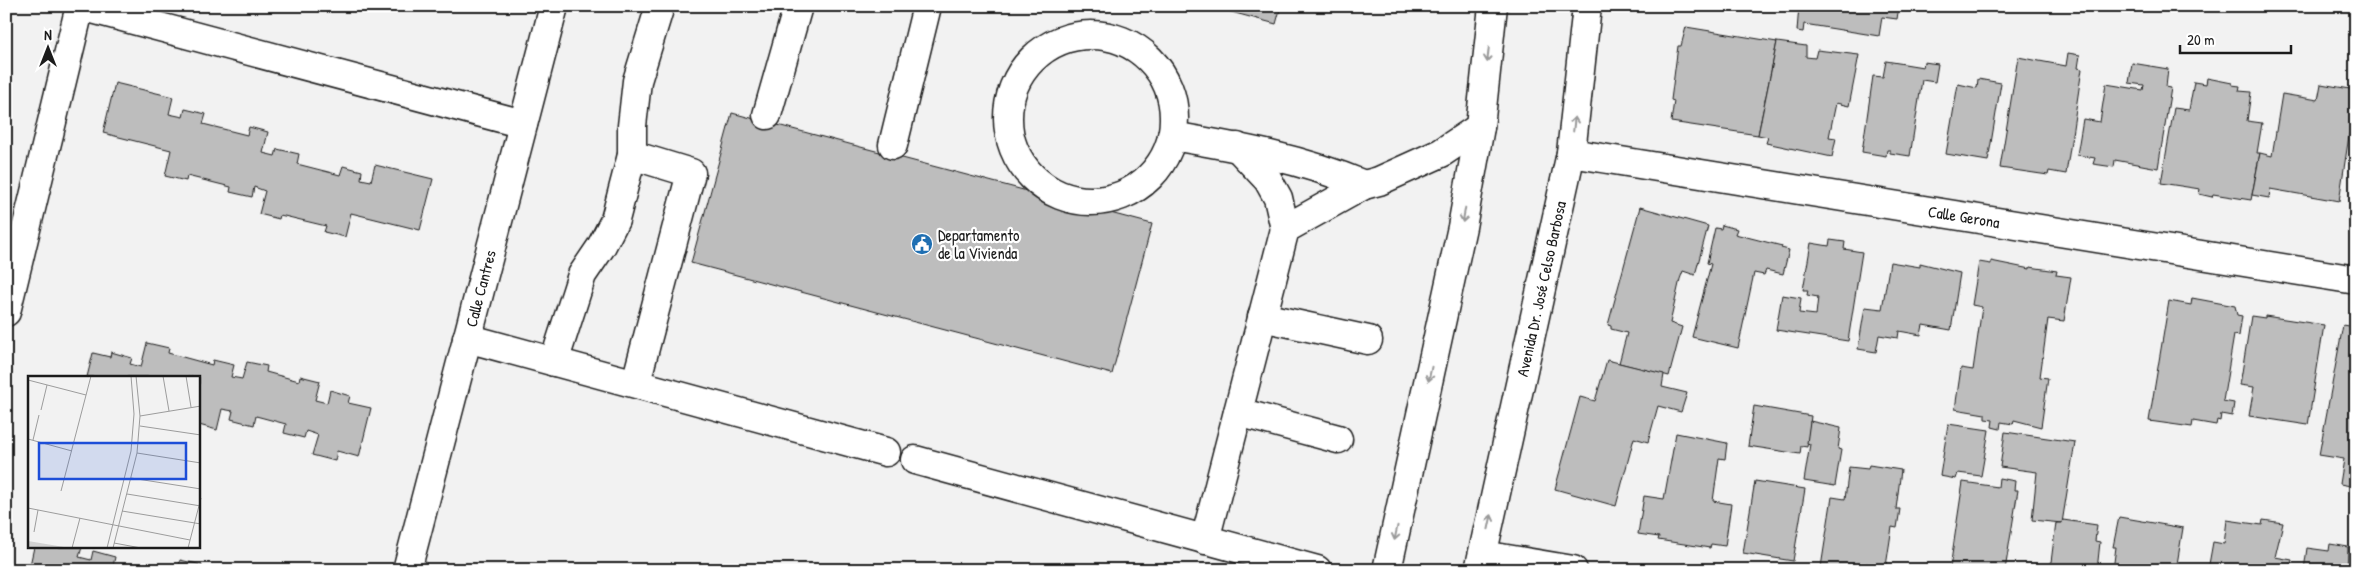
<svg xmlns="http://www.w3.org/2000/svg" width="2362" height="576" font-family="'Patrick Hand',sans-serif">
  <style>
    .building { fill: #bdbdbd; stroke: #1c1c1c }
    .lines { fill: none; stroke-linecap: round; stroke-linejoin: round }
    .minor-casing { stroke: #1c1c1c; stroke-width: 31 }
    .major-casing { stroke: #1c1c1c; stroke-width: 31 }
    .minor { stroke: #fff; stroke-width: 28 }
    .major { stroke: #fff; stroke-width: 28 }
    .oneway { stroke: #999 }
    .labels { text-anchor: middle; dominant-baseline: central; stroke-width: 4.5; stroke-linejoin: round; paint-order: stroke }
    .street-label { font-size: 16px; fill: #1c1c1c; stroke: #fff }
    .poi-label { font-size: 16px; fill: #1c1c1c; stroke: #fff; text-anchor: start }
    .inset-road { fill: none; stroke: #9c9c9c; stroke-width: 1 }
    .view { fill: #1d4ed8; fill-opacity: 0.15; stroke: #1d4ed8; stroke-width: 2.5 }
    .inset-edge { fill: none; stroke: #1c1c1c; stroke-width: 2.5 }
  </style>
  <rect width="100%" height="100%" fill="#f2f2f2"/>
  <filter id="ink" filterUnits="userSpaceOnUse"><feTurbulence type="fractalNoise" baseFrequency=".02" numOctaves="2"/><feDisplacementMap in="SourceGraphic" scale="10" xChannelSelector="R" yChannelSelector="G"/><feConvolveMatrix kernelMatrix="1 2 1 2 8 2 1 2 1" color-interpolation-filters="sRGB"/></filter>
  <g filter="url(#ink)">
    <g class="building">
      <path d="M 1209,6 L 1281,6 L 1276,24 Z"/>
      <path d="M 1799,6 L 1899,6 L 1897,19 L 1882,17 L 1879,36 L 1804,24 L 1803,32 L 1797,31 Z"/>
      <path d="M 1686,27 L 1777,42 L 1758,135 L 1671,122 L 1674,101 L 1671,100 L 1678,46 L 1681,46 Z"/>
      <path d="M 1777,42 L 1806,46 L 1806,57 L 1815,58 L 1817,50 L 1859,55 L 1849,106 L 1836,103 L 1829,137 L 1836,138 L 1832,157 L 1766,143 L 1768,137 L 1758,135 Z"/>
      <path d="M 2068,53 L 2080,55 L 2078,68 L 2082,69 L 2066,174 L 2049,171 L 2048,175 L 2000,168 L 2018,57 L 2066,66 Z"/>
      <path d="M 1886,61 L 1923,67 L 1924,62 L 1938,64 L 1935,82 L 1922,80 L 1910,156 L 1890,153 L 1890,150 L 1887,150 L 1886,156 L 1862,152 L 1873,76 L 1883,77 Z"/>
      <path d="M 2132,63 L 2168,69 L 2166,87 L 2171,88 L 2158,168 L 2115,160 L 2114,167 L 2093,164 L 2095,158 L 2077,155 L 2083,119 L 2100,122 L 2106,84 L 2143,90 L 2144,85 L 2129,83 Z"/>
      <path d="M 2207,78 L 2232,83 L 2232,85 L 2240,86 L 2239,91 L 2251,92 L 2247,121 L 2262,123 L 2257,153 L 2260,153 L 2251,200 L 2213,194 L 2212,197 L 2199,194 L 2200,189 L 2161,183 L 2174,108 L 2189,110 L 2194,82 L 2206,84 Z"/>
      <path d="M 1978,79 L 2001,83 L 1988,161 L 1946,154 L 1958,84 L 1977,88 Z"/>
      <path d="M 115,83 L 173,97 L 169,114 L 183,117 L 185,109 L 206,114 L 203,124 L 247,135 L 249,127 L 268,132 L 263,153 L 275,156 L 277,149 L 299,154 L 297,164 L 340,175 L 343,166 L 362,171 L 361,179 L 371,181 L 375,165 L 433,179 L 420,230 L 351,213 L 345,237 L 324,232 L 326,226 L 280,215 L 279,219 L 259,214 L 265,191 L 254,187 L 252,197 L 230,192 L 231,187 L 187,176 L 186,181 L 165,176 L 171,150 L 103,133 Z"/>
      <path d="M 2321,84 L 2356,90 L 2339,201 L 2270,189 L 2269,198 L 2252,195 L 2260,153 L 2272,156 L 2282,94 L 2318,100 Z"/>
      <path d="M 732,113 L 1152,224 L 1112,374 L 691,263 Z"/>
      <path d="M 1640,207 L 1708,226 L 1695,275 L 1683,271 L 1680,279 L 1670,323 L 1682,327 L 1669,376 L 1619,363 L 1627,333 L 1611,329 L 1611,326 L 1608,325 Z"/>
      <path d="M 1722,225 L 1737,229 L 1735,234 L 1782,246 L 1781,248 L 1789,250 L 1783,274 L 1766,270 L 1764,275 L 1754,273 L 1738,348 L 1692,337 L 1711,264 L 1707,263 L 1715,228 L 1721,229 Z"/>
      <path d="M 1830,240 L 1845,242 L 1844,249 L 1862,252 L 1848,341 L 1776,330 L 1782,295 L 1801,298 L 1799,313 L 1816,315 L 1818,297 L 1807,295 L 1808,290 L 1803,290 L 1811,243 L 1829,246 Z"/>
      <path d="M 1991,261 L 2030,269 L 2030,267 L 2057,271 L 2056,275 L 2071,277 L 2064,321 L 2048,319 L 2040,377 L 2048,378 L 2041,427 L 2014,420 L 2013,424 L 2001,422 L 2000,429 L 1992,427 L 1993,420 L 1985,419 L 1985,414 L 1955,409 L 1961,368 L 1973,370 L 1982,307 L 1972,305 L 1979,262 L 1991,264 Z"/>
      <path d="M 1890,262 L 1920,267 L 1920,263 L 1960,273 L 1951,330 L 1923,325 L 1921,335 L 1899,331 L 1898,338 L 1879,335 L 1876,352 L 1858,349 L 1865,307 L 1882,309 Z"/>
      <path d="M 2192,298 L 2235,306 L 2237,315 L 2242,316 L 2239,336 L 2234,335 L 2223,401 L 2234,403 L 2232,416 L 2221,414 L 2220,421 L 2217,420 L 2216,425 L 2193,421 L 2192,427 L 2149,421 L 2169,301 L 2191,305 Z"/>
      <path d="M 2251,316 L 2265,318 L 2265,316 L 2324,325 L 2308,425 L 2249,416 L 2254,387 L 2240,385 Z"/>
      <path d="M 2343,325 L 2356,327 L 2356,487 L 2340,484 L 2344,459 L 2319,455 Z"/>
      <path d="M 147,343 L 169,348 L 168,353 L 212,365 L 213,360 L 234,365 L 231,377 L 242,379 L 247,362 L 267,366 L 266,372 L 299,381 L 300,376 L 320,381 L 315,400 L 327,403 L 330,390 L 350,396 L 348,403 L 371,408 L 359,457 L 337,451 L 335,461 L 312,455 L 318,435 L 306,431 L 304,438 L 284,433 L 286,424 L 256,416 L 254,425 L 231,419 L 233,411 L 222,409 L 217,430 L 199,425 L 199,377 L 87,377 L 93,353 L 110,357 L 111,352 L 132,358 L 130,364 L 141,367 Z"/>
      <path d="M 1607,360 L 1664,374 L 1662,387 L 1687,393 L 1681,412 L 1658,406 L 1648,442 L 1634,438 L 1616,506 L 1555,489 L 1580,397 L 1595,401 Z"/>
      <path d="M 1754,406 L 1811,416 L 1807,447 L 1801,446 L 1800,454 L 1748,446 Z"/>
      <path d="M 1810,421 L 1841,428 L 1838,449 L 1841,450 L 1835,486 L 1804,481 L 1810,444 L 1807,443 Z"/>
      <path d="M 1948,424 L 1989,430 L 1981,476 L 1958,473 L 1956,479 L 1940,476 Z"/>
      <path d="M 2005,432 L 2075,442 L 2062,523 L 2032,520 L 2037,472 L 2000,467 Z"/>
      <path d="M 1676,433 L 1727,443 L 1725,459 L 1719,458 L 1713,501 L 1731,504 L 1725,546 L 1711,544 L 1710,548 L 1658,540 L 1659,537 L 1638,534 L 1644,496 L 1664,499 Z"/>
      <path d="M 1869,465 L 1901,470 L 1896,509 L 1900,509 L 1897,528 L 1892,527 L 1886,566 L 1866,563 L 1865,570 L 1834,570 L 1821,567 L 1832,497 L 1845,499 L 1849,467 L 1868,469 Z"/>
      <path d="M 1999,478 L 2015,481 L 2014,490 L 2018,490 L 2005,570 L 1945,570 L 1945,567 L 1950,568 L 1963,482 L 1998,487 Z"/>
      <path d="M 1755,481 L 1805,489 L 1793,561 L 1743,553 Z"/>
      <path d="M 2119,517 L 2183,528 L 2176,570 L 2113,570 L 2116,547 L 2113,547 Z"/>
      <path d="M 2063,520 L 2097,525 L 2095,541 L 2100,542 L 2097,570 L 2050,570 L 2056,523 L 2062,523 Z"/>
      <path d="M 2227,520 L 2262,525 L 2263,520 L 2283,523 L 2275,557 L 2292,560 L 2290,570 L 2208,570 L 2213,542 L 2224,544 Z"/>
      <path d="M 2330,544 L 2348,547 L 2347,570 L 2304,570 L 2307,548 L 2329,551 Z"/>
      <path d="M 34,547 L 82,547 L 79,557 L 91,560 L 93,551 L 115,557 L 113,566 L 128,570 L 29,570 Z"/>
      <path d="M 180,560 L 202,565 L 201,570 L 178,570 Z"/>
    </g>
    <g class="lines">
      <g class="minor-casing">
        <g id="minor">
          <path d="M 81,6 L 523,124"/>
          <circle cx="1091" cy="118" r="83"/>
          <path d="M 767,115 L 798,6"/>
          <path d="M 1172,136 C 1237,147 1303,159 1364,185"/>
          <path d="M 893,145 L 927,6"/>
          <path d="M 1237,147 L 1268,180 L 1278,198 L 1285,229"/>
          <path id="s1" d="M 1571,153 L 2356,280"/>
          <path d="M 632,155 L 691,173 L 636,382"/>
          <path d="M 6,312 L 80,6"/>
          <path d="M 1262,317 L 1368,340"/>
          <path d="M 467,338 L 886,452"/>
          <path d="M 554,362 L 582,275 L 601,247 L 615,220 L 632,155 L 632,126 L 637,81 L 660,6"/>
          <path d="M 1238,412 L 1338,439"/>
          <path d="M 915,460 L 1317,570"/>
          <path d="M 1205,540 L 1285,229 L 1364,185 L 1379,181 L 1441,153 L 1480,127"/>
          <path d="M 1483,555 L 1573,570"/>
          <path id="s2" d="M 407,570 L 554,6"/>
        </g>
      </g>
      <g class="major-casing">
        <g id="major">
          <path d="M 1387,570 L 1462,227 L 1480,127 L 1493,6"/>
          <path id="s3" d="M 1479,570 L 1571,153 L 1587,6"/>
        </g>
      </g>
      <use href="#minor" class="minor"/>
      <use href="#major" class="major"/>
    </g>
    <defs><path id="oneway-shaft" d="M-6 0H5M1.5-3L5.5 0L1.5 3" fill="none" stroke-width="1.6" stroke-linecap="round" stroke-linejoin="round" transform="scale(1.25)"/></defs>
    <g class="oneway">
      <use href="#oneway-shaft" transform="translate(1488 55) rotate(96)"/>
      <use href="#oneway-shaft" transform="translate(1574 124) rotate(-84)"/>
      <use href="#oneway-shaft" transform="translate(1464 215) rotate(100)"/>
      <use href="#oneway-shaft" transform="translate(1430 374) rotate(102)"/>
      <use href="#oneway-shaft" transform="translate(1490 522) rotate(-78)"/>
      <use href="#oneway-shaft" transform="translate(1396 533) rotate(102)"/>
    </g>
  </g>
  <defs>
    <g id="civic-disc" transform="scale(1.125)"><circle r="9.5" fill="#1f6fb2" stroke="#fff"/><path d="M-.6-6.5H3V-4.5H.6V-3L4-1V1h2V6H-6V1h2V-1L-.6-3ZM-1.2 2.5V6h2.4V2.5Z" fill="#fff"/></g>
  </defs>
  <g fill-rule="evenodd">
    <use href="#civic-disc" x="922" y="244"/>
  </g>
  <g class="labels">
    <g class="street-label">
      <text stroke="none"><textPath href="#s1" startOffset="398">Calle Gerona</textPath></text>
      <text stroke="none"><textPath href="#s2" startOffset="291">Calle Cantres</textPath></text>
      <text stroke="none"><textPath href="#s3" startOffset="288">Avenida Dr. José Celso Barbosa</textPath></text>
    </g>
    <g class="poi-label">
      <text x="938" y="235">Departamento<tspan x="938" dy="18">de la Vivienda</tspan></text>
    </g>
  </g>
  <g transform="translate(28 376)">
    <rect width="172" height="172" fill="#f2f2f2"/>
    <path d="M 0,165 L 42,172 L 0,172 Z" fill="#d2d2d2"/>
    <path class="inset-road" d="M 135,0 L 141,35M 158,0 L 163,31M 0,4 L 58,19M 13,34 L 19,9M 112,40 L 173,30M 112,50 L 173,59M 0,63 L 44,75M 5,64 L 11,39M 109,77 L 173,87M 103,102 L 173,113M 33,115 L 63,0M 99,118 L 173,130M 0,132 L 162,164M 94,135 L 173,148M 6,156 L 10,134M 86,167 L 113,172M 44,172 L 52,142M 79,172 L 103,75 L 106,38 L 103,0M 85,172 L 109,77 L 112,40 L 108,0M 160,172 L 173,122"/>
    <path class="view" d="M 11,67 L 158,67 L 158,103 L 11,103 Z"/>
    <rect width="172" height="172" class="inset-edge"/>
  </g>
  <rect width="2362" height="576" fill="none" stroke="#fff" stroke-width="25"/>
  <rect x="12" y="12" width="2337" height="551" fill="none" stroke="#1c1c1c" stroke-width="2" filter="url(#ink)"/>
  <g transform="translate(48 48)" stroke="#ffffff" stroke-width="4" paint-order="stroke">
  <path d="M0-4L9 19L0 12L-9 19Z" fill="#1c1c1c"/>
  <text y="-8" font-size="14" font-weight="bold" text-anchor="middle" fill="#1c1c1c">N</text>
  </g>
  <path d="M2180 45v8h111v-8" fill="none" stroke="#1c1c1c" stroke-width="2.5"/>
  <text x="2187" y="45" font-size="15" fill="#1c1c1c" stroke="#ffffff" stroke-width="4" paint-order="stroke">20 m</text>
</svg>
